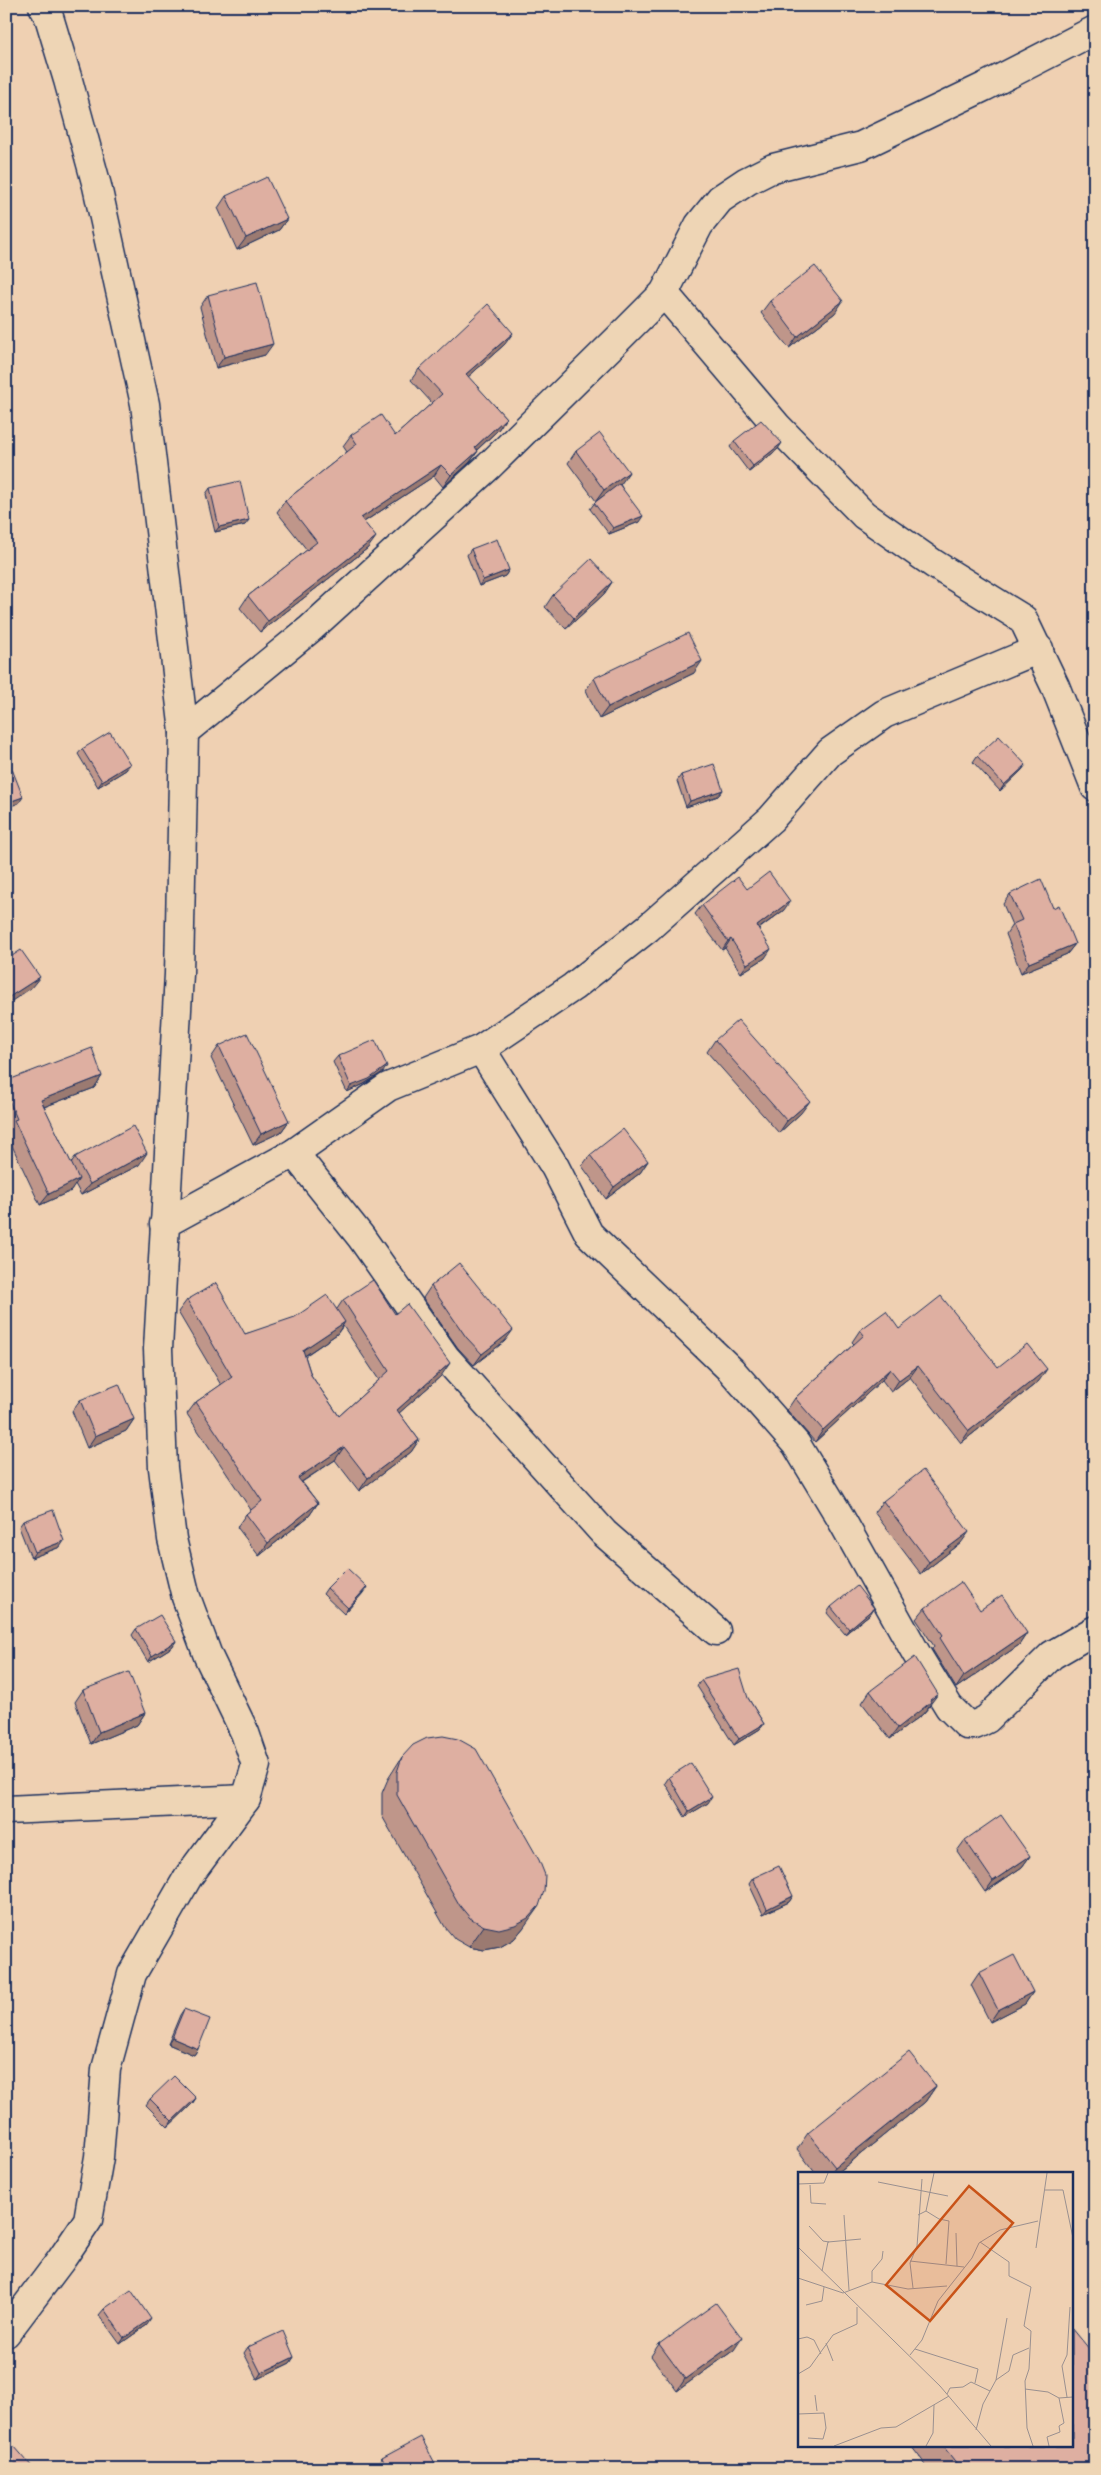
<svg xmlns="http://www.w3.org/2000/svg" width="1101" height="2475" font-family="Delius,sans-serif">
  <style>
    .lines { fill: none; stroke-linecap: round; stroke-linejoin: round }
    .minor-casing { stroke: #1b2f5e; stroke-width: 31 }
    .minor { stroke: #eed5b5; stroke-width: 28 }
    .wall { fill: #bf968a; stroke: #1b2f5e; fill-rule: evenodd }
    .shaded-wall { fill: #9b7a71; stroke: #1b2f5e }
    .building { fill: #deafa1; stroke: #1b2f5e }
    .inset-road { fill: none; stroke: #9a9090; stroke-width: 1 }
    .view { fill: #c95318; fill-opacity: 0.15; stroke: #c95318; stroke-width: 2.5 }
    .inset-edge { fill: none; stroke: #1b2f5e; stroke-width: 2.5 }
  </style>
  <rect width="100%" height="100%" fill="#efd0b2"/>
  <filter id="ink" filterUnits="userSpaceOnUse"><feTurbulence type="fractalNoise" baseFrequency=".02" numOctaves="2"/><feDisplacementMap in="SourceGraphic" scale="10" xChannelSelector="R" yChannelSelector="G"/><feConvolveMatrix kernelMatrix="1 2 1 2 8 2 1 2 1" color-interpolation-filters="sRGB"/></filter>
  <g filter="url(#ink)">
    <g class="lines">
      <g class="minor-casing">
        <g id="minor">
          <path d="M 664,293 L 777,426 L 864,515 L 934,564 L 1023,619 L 1055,686 L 1095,787"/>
          <path d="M 184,732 L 310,629 L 489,466 L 617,340 L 664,293 L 699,225 L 720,199 L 747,181 L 773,168 L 861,146 L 984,87 L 1095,30"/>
          <path d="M 481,1049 L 555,1167 L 589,1234 L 731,1370 L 796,1444 L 840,1517 L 916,1653 L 949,1707 L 967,1725 L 975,1725 L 987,1719 L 1052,1655 L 1095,1630"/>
          <path d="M 294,1153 L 361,1237 L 446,1358 L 604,1533 L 716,1631"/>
          <path d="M 164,1224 L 294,1153 L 388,1087 L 481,1049 L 573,987 L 648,928 L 771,819 L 830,752 L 884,714 L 1039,649"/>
          <path d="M 6,1810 L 246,1799"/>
          <path d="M 6,2333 L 61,2260 L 88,2220 L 99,2157 L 106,2069 L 132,1974 L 188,1877 L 246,1799 L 256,1765 L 245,1733 L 208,1656 L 186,1597 L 172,1539 L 163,1468 L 158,1349 L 179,974 L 184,732 L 145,404 L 97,186 L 68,80 L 49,17 L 43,6"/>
        </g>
      </g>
      <use href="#minor" class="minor"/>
    </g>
    <g class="wall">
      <path d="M 226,196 L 287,219 L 279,230 L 237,250 L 218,208 Z"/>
      <path d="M 208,295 L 265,355 L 216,368 L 200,307 Z"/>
      <path d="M 770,301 L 835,313 L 789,348 L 761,313 Z"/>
      <path d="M 505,344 L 468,377 L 506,418 L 498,430 L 477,450 L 478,451 L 470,462 L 443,487 L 434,476 L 364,522 L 368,548 L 260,632 L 240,608 L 248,596 L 307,550 L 277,512 L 285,501 L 347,452 L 343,446 L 351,435 L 395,436 L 432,403 L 411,380 L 419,369 Z"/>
      <path d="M 734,441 L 778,449 L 749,472 L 730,447 Z"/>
      <path d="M 576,451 L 629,472 L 620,484 L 639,522 L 609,534 L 590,509 L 596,501 L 568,463 Z"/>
      <path d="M 210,488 L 245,525 L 215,532 L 206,494 Z"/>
      <path d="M 471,549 L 509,570 L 505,576 L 479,586 L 467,555 Z"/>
      <path d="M 612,582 L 604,594 L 566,629 L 545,607 L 553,595 Z"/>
      <path d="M 694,673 L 599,719 L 586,690 L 594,678 Z"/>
      <path d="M 82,749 L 130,764 L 126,770 L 98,787 L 78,754 Z"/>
      <path d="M 977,756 L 1022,770 L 1000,791 L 973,762 Z"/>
      <path d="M 681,775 L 723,790 L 718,796 L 686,807 L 677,781 Z"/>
      <path d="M 747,889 L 784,910 L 759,929 L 765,958 L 741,973 L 725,948 L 722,950 L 695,914 L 702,905 Z"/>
      <path d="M 1010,894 L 1053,908 L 1075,944 L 1067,954 L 1021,973 L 1006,934 L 1012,925 L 1003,904 Z"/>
      <path d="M 715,1040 L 801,1113 L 779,1133 L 707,1052 Z"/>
      <path d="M 219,1046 L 289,1121 L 281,1132 L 253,1145 L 211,1058 Z"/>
      <path d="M 338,1056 L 383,1072 L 364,1084 L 347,1092 L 333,1062 Z"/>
      <path d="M 102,1076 L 94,1088 L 44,1107 L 71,1163 L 75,1157 L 139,1165 L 81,1195 L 75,1184 L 71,1191 L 40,1205 L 6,1133 L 8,1129 L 6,1125 L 6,1081 Z"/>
      <path d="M 590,1155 L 648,1161 L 640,1173 L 606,1199 L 582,1166 Z"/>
      <path d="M 431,1286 L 505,1341 L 474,1365 L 458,1348 L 423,1298 Z"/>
      <path d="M 187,1300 L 245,1334 L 337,1309 L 343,1300 L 395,1314 L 441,1376 L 399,1413 L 419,1440 L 411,1452 L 359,1491 L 335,1460 L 302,1482 L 318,1503 L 309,1516 L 259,1556 L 237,1527 L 246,1514 L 251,1510 L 187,1414 L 196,1402 L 221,1385 L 178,1312 ZM 343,1326 L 379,1380 L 339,1416 L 311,1375 L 305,1356 L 337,1334 Z"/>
      <path d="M 899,1329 L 998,1367 L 1039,1381 L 961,1443 L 910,1377 L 891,1392 L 882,1380 L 815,1442 L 787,1410 L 795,1398 L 854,1344 L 852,1342 L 860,1330 Z"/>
      <path d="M 80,1400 L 134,1419 L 126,1431 L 87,1448 L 72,1411 Z"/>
      <path d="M 883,1501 L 961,1543 L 921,1574 L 874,1512 Z"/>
      <path d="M 23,1521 L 60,1547 L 31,1558 L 19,1527 Z"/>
      <path d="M 327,1588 L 363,1593 L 344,1614 L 323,1594 Z"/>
      <path d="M 831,1607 L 874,1608 L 870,1614 L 845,1634 L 827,1613 Z"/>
      <path d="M 925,1608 L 980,1610 L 1027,1633 L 1019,1645 L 956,1688 L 932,1649 L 934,1646 L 916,1619 Z"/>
      <path d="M 136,1629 L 176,1641 L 172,1647 L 148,1662 L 132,1635 Z"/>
      <path d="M 701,1680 L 748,1698 L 764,1724 L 760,1729 L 734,1745 L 697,1686 Z"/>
      <path d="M 83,1690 L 145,1713 L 137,1725 L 91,1744 L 75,1702 Z"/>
      <path d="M 870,1691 L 930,1706 L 923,1714 L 890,1739 L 862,1703 Z"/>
      <path d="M 402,1757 L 524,1927 L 514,1939 L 500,1947 L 484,1950 L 469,1947 L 455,1939 L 445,1927 L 382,1816 L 382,1793 L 388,1779 Z"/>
      <path d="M 669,1777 L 708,1803 L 685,1817 L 665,1783 Z"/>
      <path d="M 965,1840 L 1030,1856 L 1022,1867 L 985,1892 L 957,1851 Z"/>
      <path d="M 753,1878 L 793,1896 L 789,1902 L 763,1914 L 749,1884 Z"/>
      <path d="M 979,1973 L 1033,1992 L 1025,2004 L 990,2022 L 971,1985 Z"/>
      <path d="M 184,2009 L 198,2049 L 194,2055 L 168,2044 L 180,2015 Z"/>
      <path d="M 936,2086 L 925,2102 L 836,2174 L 816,2174 L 797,2149 L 808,2133 Z"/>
      <path d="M 196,2098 L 192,2104 L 168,2127 L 146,2105 L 150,2099 Z"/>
      <path d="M 104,2309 L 147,2325 L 120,2344 L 99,2315 Z"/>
      <path d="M 659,2344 L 734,2350 L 677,2391 L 651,2356 Z"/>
      <path d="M 248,2347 L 294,2357 L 290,2363 L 257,2379 L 244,2353 Z"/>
      <path d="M 911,2446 L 1072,2446 L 1095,2469 L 929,2469 Z"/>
      <path d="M 382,2458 L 438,2469 L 374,2469 Z"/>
    </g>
    <g class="shaded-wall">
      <path d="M 287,219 L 279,230 L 237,250 L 246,238 Z"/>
      <path d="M 843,301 L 835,313 L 789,348 L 797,337 Z"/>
      <path d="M 513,333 L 505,344 L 458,386 L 466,374 Z"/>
      <path d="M 273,344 L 265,355 L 216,368 L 224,357 Z"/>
      <path d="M 506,418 L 498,430 L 467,459 L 475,447 Z"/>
      <path d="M 782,443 L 778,449 L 749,472 L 753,466 Z"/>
      <path d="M 478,451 L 470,462 L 443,487 L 451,475 Z"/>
      <path d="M 441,465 L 434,476 L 353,529 L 361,518 Z"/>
      <path d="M 629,472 L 621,484 L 596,501 L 604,490 Z"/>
      <path d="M 643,516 L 639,522 L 609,534 L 613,528 Z"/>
      <path d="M 249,520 L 245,525 L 215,532 L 219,527 Z"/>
      <path d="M 376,537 L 368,548 L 260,632 L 268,621 Z"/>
      <path d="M 509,570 L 505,576 L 479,586 L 483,580 Z"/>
      <path d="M 612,582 L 604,594 L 566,629 L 574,618 Z"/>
      <path d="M 702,661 L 694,673 L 599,719 L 608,707 Z"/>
      <path d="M 130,764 L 126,770 L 98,787 L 102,781 Z"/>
      <path d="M 1026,765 L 1022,770 L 1000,791 L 1004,785 Z"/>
      <path d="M 723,790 L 718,796 L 686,807 L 690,801 Z"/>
      <path d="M 23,797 L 19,803 L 6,808 L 6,803 Z"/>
      <path d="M 790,901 L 784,910 L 750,935 L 757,926 Z"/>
      <path d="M 731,939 L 725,948 L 722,950 L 728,941 Z"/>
      <path d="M 1075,944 L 1067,954 L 1021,973 L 1029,963 Z"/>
      <path d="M 771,949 L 765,958 L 741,973 L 747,964 Z"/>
      <path d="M 40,977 L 31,988 L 6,1005 L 6,999 Z"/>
      <path d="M 387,1066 L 383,1072 L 364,1084 L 347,1092 L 351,1086 Z"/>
      <path d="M 102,1076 L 94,1088 L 33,1111 L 41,1100 Z"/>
      <path d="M 810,1101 L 801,1113 L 779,1133 L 787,1121 Z"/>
      <path d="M 289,1121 L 281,1132 L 253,1145 L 261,1134 Z"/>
      <path d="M 147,1153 L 139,1165 L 81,1195 L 90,1184 Z"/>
      <path d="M 648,1161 L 640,1173 L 606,1199 L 614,1187 Z"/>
      <path d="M 79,1179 L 71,1191 L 40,1205 L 49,1194 Z"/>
      <path d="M 345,1322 L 337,1334 L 294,1363 L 303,1350 Z"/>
      <path d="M 513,1330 L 505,1341 L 474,1365 L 482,1354 Z"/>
      <path d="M 450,1363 L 441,1376 L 389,1422 L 397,1410 Z"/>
      <path d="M 918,1366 L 910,1377 L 891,1392 L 899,1380 Z"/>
      <path d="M 890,1369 L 882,1380 L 815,1442 L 823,1430 Z"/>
      <path d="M 1047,1369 L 1039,1381 L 961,1443 L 969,1431 Z"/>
      <path d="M 134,1419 L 126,1431 L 87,1448 L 95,1436 Z"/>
      <path d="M 419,1440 L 411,1452 L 359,1491 L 368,1478 Z"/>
      <path d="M 344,1447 L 335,1460 L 289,1490 L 298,1478 Z"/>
      <path d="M 318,1503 L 309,1516 L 259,1556 L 268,1543 Z"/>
      <path d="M 969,1532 L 961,1543 L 921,1574 L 929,1562 Z"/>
      <path d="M 64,1541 L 60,1547 L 31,1558 L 35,1552 Z"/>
      <path d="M 367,1587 L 363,1593 L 344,1614 L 348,1608 Z"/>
      <path d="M 874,1608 L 870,1614 L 845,1634 L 849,1629 Z"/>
      <path d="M 1027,1633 L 1019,1645 L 956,1688 L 964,1676 Z"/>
      <path d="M 176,1641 L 172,1647 L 148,1662 L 152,1656 Z"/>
      <path d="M 938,1694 L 923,1714 L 890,1739 L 898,1728 L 930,1700 Z"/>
      <path d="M 145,1713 L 137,1725 L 91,1744 L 99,1732 Z"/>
      <path d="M 764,1724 L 760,1729 L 734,1745 L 739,1739 Z"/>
      <path d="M 712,1797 L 708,1803 L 685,1817 L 689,1811 Z"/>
      <path d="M 1030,1856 L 1022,1867 L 985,1892 L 993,1881 Z"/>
      <path d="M 793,1896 L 789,1902 L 763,1914 L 767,1909 Z"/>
      <path d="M 539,1906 L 524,1927 L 514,1939 L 500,1947 L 484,1950 L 469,1947 L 484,1926 Z"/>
      <path d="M 1033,1992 L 1025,2004 L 990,2022 L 998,2010 Z"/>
      <path d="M 172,2038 L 198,2049 L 194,2055 L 168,2044 Z"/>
      <path d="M 936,2086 L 925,2102 L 836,2174 L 830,2174 L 835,2167 Z"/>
      <path d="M 196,2098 L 192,2104 L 168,2127 L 172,2121 Z"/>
      <path d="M 151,2319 L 147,2325 L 120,2344 L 124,2338 Z"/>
      <path d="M 742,2338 L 734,2350 L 677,2391 L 685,2379 Z"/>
      <path d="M 294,2357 L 290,2363 L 257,2379 L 261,2373 Z"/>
    </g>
    <g class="building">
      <path d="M 267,177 L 287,219 L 246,238 L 226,196 Z"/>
      <path d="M 815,266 L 843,301 L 797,337 L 770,301 Z"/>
      <path d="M 257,282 L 273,344 L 224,357 L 208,295 Z"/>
      <path d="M 488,304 L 513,333 L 466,374 L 506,418 L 475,447 L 478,451 L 451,475 L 441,465 L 361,518 L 376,537 L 268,621 L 248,596 L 317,542 L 285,501 L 357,444 L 351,435 L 381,415 L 395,436 L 442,394 L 419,369 Z"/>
      <path d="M 761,420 L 782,443 L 753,466 L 734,441 Z"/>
      <path d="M 600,433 L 629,472 L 604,490 L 576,451 Z"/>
      <path d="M 240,481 L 249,520 L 219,527 L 210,488 Z"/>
      <path d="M 619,484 L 643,516 L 613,528 L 594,503 Z"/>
      <path d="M 497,539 L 509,570 L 483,580 L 471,549 Z"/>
      <path d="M 591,559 L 612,582 L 574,618 L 553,595 Z"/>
      <path d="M 688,633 L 702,661 L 608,707 L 594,678 Z"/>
      <path d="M 110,732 L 130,764 L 102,781 L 82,749 Z"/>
      <path d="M 999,736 L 1026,765 L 1004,785 L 977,756 Z"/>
      <path d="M 714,764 L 723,790 L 690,801 L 681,775 Z"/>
      <path d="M 12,769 L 23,797 L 6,803 L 6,772 Z"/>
      <path d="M 769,872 L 790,901 L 757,926 L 771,949 L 747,964 L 731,939 L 728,941 L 702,905 L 738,877 L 747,889 Z"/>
      <path d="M 1041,879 L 1053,908 L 1059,905 L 1075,944 L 1029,963 L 1013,924 L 1022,920 L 1010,894 Z"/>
      <path d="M 21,950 L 40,977 L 6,999 L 6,960 Z"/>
      <path d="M 738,1020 L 810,1101 L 787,1121 L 715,1040 Z"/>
      <path d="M 247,1033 L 289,1121 L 261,1134 L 219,1046 Z"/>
      <path d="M 375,1040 L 387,1066 L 369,1079 L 351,1086 L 338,1056 Z"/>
      <path d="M 92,1048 L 102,1076 L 41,1100 L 79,1179 L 49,1194 L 14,1120 L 17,1119 L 6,1093 L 6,1081 Z"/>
      <path d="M 133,1126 L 147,1153 L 90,1184 L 75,1157 Z"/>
      <path d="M 623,1129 L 648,1161 L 614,1187 L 590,1155 Z"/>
      <path d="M 459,1263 L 513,1330 L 482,1354 L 466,1337 L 431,1286 Z"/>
      <path d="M 373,1280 L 395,1314 L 407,1304 L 450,1363 L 397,1410 L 419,1440 L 368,1478 L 344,1447 L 298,1478 L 318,1503 L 268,1543 L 246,1514 L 262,1501 L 196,1402 L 232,1377 L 187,1300 L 216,1283 L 245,1334 L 295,1317 L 327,1295 L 345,1322 L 303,1350 L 311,1375 L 339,1416 L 389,1371 L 343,1300 Z"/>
      <path d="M 941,1296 L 998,1367 L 1027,1344 L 1047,1369 L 969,1431 L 918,1366 L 899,1380 L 890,1369 L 823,1430 L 795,1398 L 864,1335 L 860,1330 L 886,1311 L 899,1329 Z"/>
      <path d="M 119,1384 L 134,1419 L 95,1436 L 80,1400 Z"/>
      <path d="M 923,1470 L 969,1532 L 929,1562 L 883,1501 Z"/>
      <path d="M 53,1510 L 64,1541 L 35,1552 L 23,1521 Z"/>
      <path d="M 347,1568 L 367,1587 L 348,1608 L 327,1588 Z"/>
      <path d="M 961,1582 L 980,1610 L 1002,1595 L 1027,1633 L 964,1676 L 940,1638 L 943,1635 L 925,1608 Z"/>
      <path d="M 857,1586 L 874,1608 L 849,1629 L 831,1607 Z"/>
      <path d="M 160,1615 L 176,1641 L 152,1656 L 136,1629 Z"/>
      <path d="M 915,1657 L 938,1694 L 930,1700 L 931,1702 L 898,1728 L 870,1691 Z"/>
      <path d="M 739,1669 L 748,1698 L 764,1724 L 739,1739 L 701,1680 Z"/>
      <path d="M 129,1672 L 145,1713 L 99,1732 L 83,1690 Z"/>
      <path d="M 443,1736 L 458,1739 L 476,1749 L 539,1860 L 545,1875 L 544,1891 L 539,1906 L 528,1918 L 515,1925 L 499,1929 L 484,1926 L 470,1918 L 460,1906 L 397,1795 L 397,1772 L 402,1757 L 413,1745 L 427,1738 Z"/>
      <path d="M 691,1763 L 712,1797 L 689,1811 L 669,1777 Z"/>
      <path d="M 1001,1815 L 1030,1856 L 993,1881 L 965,1840 Z"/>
      <path d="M 779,1866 L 793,1896 L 767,1909 L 753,1878 Z"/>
      <path d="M 1014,1955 L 1033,1992 L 998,2010 L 979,1973 Z"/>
      <path d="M 184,2009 L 210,2019 L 198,2049 L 172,2038 Z"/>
      <path d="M 909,2052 L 936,2086 L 835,2167 L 808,2133 Z"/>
      <path d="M 174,2076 L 196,2098 L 172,2121 L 150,2099 Z"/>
      <path d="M 131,2290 L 151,2319 L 124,2338 L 104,2309 Z"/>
      <path d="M 716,2303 L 742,2338 L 685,2379 L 659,2344 Z"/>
      <path d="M 1072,2328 L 1095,2356 L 1095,2469 L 961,2469 L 943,2446 L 1072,2446 Z"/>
      <path d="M 283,2331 L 294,2357 L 261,2373 L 248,2347 Z"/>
      <path d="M 421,2437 L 438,2469 L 388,2469 L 382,2458 Z"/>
      <path d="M 14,2446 L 34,2469 L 6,2469 L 6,2452 Z"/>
    </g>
  </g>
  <g transform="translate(798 2172)">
    <rect width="275" height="275" fill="#efd0b2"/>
    <path class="inset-road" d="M 80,10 L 150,24M 0,12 L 26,11 L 30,1M 12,13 L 13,31 L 28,32M 247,18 L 265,18 L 275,66M 128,39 L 141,47 L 151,49 L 148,92M 46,43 L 51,118M 120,43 L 128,39 L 136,1M 11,54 L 25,69 L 31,70M 158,61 L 159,94M 182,70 L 211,90 L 211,104 L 233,115 L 226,154 L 233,159 L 231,197 L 227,209 L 229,256 L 235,274M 0,75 L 142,214 L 193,274M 238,76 L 249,1M 112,89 L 166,95M 24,99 L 30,70 L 63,67M 0,106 L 45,121 L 74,110 L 110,117 L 149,114M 74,110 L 74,99 L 84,87 L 85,79M 115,116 L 112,91 L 119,74 L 124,7M 8,133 L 24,129 L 26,115M 0,167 L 9,165 L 16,168 L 23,182M 28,171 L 35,189M 117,177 L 180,197 L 177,211M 112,183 L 124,168 L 140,129 L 174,86 L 181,71 L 202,58 L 240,49M 0,202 L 12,195 L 35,163 L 59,152 L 59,135M 198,208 L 211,199 L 215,183 L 231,176M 227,217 L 250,220 L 261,226 L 275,225M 149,222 L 152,216 L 165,215 L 173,210 L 192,219M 17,223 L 19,239M 269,225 L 264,194 L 269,183 L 272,135M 0,242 L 26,241 L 28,256 L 25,267 L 10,266M 178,258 L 185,232 L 198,208 L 209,146M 36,274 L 83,256 L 98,255 L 151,224M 128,274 L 135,261 L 136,233M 251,274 L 249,265 L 262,260 L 261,254 L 266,251 L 261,226"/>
    <path class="view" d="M 171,14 L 215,51 L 132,149 L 88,113 Z"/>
    <rect width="275" height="275" class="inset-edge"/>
  </g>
  <rect width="1101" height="2475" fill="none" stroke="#eed5b5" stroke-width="25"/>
  <rect x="12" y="12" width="1076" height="2450" fill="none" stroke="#1b2f5e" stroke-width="2" filter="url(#ink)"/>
</svg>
